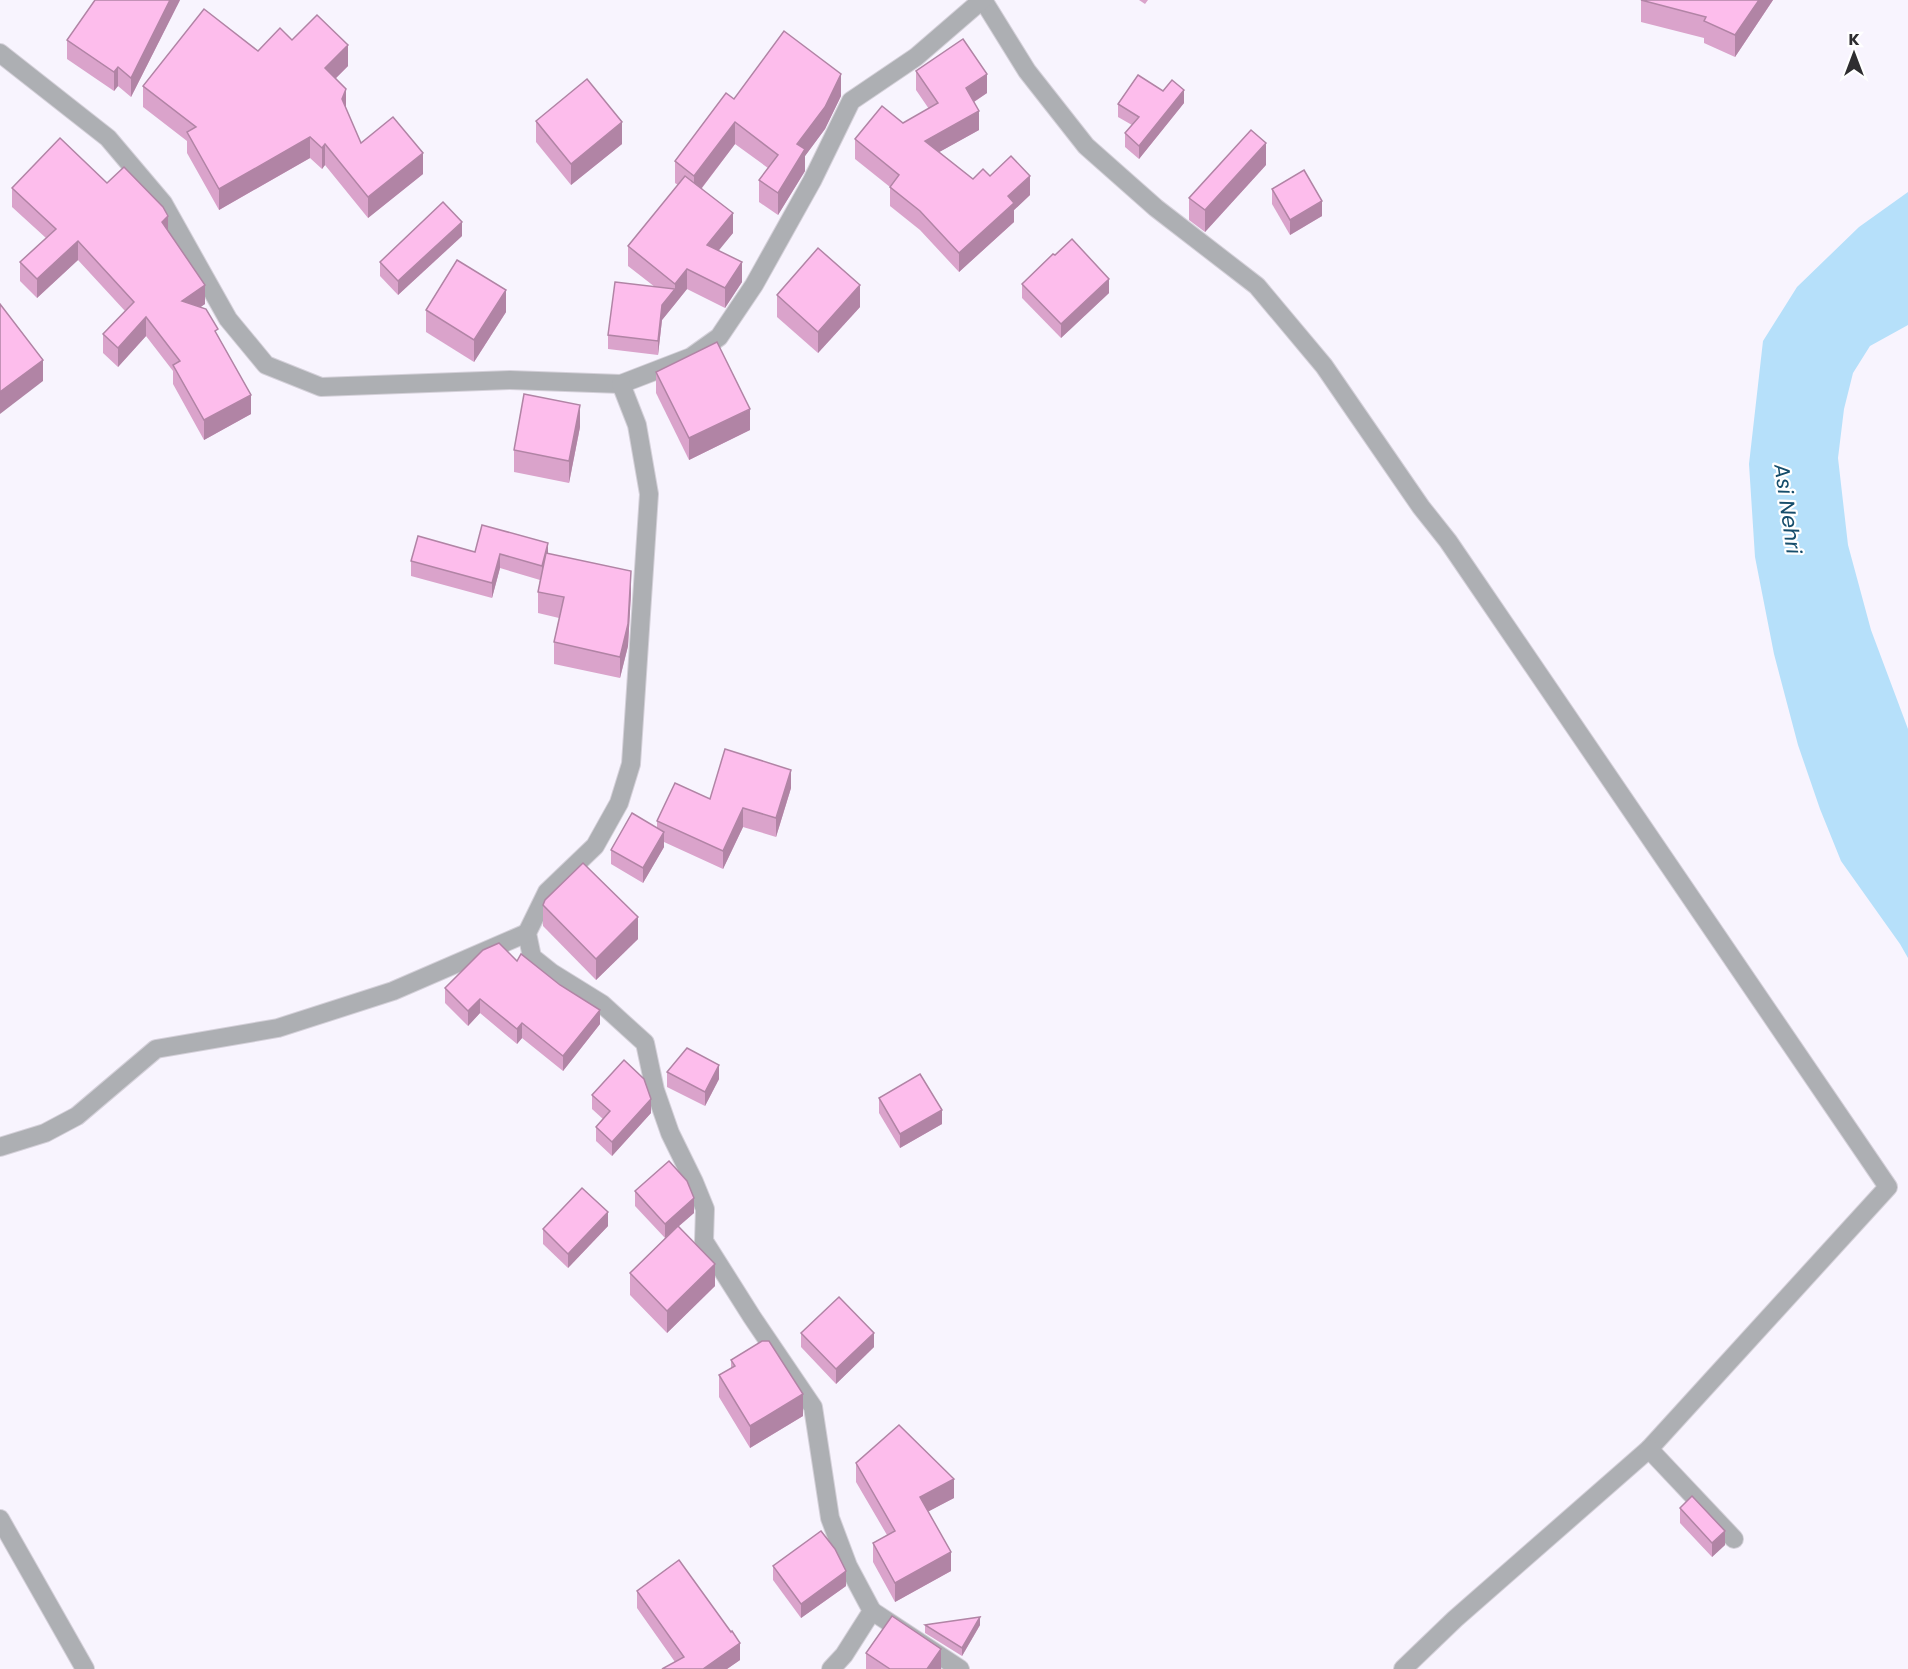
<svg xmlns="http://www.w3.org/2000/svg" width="1908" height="1669" font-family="Poppins,sans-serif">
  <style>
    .water { fill: #b6e0fa }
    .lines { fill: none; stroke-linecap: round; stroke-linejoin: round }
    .minor-casing { stroke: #d4d0d9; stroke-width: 20 }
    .minor { stroke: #adafb3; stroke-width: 18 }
    .wall { fill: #daa3cb }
    .shaded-wall { fill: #b184a5 }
    .building { fill: #fdbdec; stroke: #b184a5; stroke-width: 1.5 }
    .labels { text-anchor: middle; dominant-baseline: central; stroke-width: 4.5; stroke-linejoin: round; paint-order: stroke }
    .water-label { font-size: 21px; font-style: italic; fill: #154d6b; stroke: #fff }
  </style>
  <rect width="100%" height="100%" fill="#f8f4fe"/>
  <path class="water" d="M 1908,192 L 1908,325 L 1870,346 L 1853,373 L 1844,409 L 1838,458 L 1848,545 L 1871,630 L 1908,729 L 1908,958 L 1900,944 L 1841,861 L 1820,809 L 1798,745 L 1774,654 L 1755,557 L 1749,464 L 1763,341 L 1797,287 L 1859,227 Z"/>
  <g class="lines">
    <g class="minor-casing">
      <g id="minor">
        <path d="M 983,0 L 1027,71 L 1086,146 L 1156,208 L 1257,286 L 1324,366 L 1421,507 L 1448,541 L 1888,1187 L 1649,1449 L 1455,1619 L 1403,1669"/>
        <path d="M 0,53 L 108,138 L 163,203 L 228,319 L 266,365 L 321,387 L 510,380 L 621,384 L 691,357 L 719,337 L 754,285 L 812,181 L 851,101 L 916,57 L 982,0"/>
        <path d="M 621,384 L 637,425 L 649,494 L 631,764 L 619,803 L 595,846 L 547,892 L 527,933 L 532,957 L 552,973 L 602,1004 L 645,1043 L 655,1090 L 670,1133 L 694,1182 L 705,1209 L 704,1241 L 752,1317 L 813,1407 L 830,1518 L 848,1566 L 872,1611 L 844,1655 L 831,1669"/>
        <path d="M 0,1147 L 45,1133 L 77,1116 L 156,1049 L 278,1028 L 393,991 L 527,933"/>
        <path d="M 1649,1449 L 1734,1539"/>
        <path d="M 0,1519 L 85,1669"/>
        <path d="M 872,1611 L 960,1669"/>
      </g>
    </g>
    <use href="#minor" class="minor"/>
  </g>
  <g class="wall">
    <path d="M 180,0 L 131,97 L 118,86 L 114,91 L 67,59 L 67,40 Z"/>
    <path d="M 1139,0 L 1148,0 L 1145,4 Z"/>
    <path d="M 1641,0 L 1773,0 L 1735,57 L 1704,43 L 1704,38 L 1641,22 Z"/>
    <path d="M 292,40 L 348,66 L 336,78 L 346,110 L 361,143 L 423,174 L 368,218 L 325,165 L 322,169 L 310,158 L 219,210 L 187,153 L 187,141 L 143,107 L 143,86 Z"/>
    <path d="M 916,71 L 987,93 L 974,102 L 979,130 L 939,152 L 973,179 L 990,176 L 1030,195 L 1014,210 L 1014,222 L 959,272 L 920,230 L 890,206 L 890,187 L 855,159 L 855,139 L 903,123 L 929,109 L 916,90 Z"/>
    <path d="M 1163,91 L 1184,103 L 1139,159 L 1125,147 L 1125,133 L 1132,125 L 1118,117 L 1118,104 Z"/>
    <path d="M 841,96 L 825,129 L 805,156 L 805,171 L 778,215 L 759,202 L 759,180 L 768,168 L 735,144 L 702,188 L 733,233 L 718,250 L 742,282 L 725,308 L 687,289 L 662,320 L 658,355 L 608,349 L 608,335 L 655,287 L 628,266 L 628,246 L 678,185 L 675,183 L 675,161 L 734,99 Z"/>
    <path d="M 536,121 L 622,144 L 571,185 L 536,142 Z"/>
    <path d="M 1266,165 L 1205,232 L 1189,220 L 1189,198 Z"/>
    <path d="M 107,183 L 168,231 L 205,304 L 200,307 L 218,338 L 251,414 L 204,440 L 173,384 L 173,371 L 146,336 L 118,367 L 103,353 L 103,334 L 125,311 L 78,260 L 37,298 L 20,281 L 20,262 L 46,238 L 12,207 L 12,188 Z"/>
    <path d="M 1272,189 L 1322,216 L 1290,235 L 1272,204 Z"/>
    <path d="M 462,236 L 398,295 L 380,276 L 380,262 Z"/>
    <path d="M 1022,284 L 1109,293 L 1061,338 L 1022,298 Z"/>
    <path d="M 777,295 L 860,307 L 818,353 L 777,317 Z"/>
    <path d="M 426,310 L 506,312 L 474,362 L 426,332 Z"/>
    <path d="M 656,372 L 750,430 L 689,460 L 656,393 Z"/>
    <path d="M 580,427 L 569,483 L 514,472 L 514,450 Z"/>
    <path d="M 475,552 L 548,553 L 631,593 L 628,646 L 620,678 L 554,664 L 554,642 L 559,618 L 538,613 L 538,592 L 540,580 L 500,568 L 492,598 L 411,576 L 411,561 Z"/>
    <path d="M 791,788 L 776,837 L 743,827 L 723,869 L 664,842 L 664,847 L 643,883 L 611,864 L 611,850 L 657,828 L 657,821 L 710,799 Z"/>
    <path d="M 543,905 L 638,939 L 596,980 L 543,926 Z"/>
    <path d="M 517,961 L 600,1024 L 563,1071 L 522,1038 L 517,1044 L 480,1013 L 468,1026 L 445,1003 L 445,988 Z"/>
    <path d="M 667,1072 L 719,1079 L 705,1106 L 667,1087 Z"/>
    <path d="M 592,1095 L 651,1113 L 612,1156 L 596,1141 L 596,1127 L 603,1119 L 592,1109 Z"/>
    <path d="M 879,1098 L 942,1124 L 900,1148 L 879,1113 Z"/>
    <path d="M 635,1191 L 694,1213 L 678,1227 L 715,1286 L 667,1333 L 630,1295 L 630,1273 L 665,1238 L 635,1206 Z"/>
    <path d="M 608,1226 L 568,1268 L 543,1244 L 543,1229 Z"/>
    <path d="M 801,1333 L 874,1347 L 836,1384 L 801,1347 Z"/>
    <path d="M 731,1360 L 803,1416 L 750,1448 L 719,1397 L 719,1375 L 731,1368 Z"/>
    <path d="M 856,1463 L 954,1498 L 928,1511 L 951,1571 L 895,1602 L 873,1562 L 873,1543 L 887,1535 L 856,1482 Z"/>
    <path d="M 1680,1508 L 1725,1545 L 1712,1557 L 1680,1523 Z"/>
    <path d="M 773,1566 L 846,1586 L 801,1618 L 773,1580 Z"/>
    <path d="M 637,1591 L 740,1660 L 727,1669 L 662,1669 L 675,1662 L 637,1608 Z"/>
    <path d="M 925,1625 L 980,1625 L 962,1656 L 925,1633 Z"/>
    <path d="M 866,1653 L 941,1669 L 866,1669 Z"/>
  </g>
  <g class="shaded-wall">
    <path d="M 170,0 L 180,0 L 131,97 L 131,78 Z"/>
    <path d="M 1759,0 L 1773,0 L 1735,57 L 1735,35 Z"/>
    <path d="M 348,45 L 348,66 L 325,89 L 325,68 Z"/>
    <path d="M 118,67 L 118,86 L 114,91 L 114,72 Z"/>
    <path d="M 841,74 L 841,96 L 825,129 L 805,156 L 805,171 L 778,215 L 778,193 L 797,144 Z"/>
    <path d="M 987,74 L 987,93 L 966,107 L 966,88 Z"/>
    <path d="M 346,89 L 346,110 L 342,99 Z"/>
    <path d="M 1184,90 L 1184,103 L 1139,159 L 1139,146 Z"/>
    <path d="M 979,111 L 979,130 L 925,160 L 925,141 Z"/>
    <path d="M 622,122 L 622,144 L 571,185 L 571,164 Z"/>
    <path d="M 735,122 L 735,144 L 694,198 L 694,176 Z"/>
    <path d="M 310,137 L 310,158 L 219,210 L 219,189 Z"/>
    <path d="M 1266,143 L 1266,165 L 1205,232 L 1205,210 Z"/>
    <path d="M 325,144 L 325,165 L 322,169 L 322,148 Z"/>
    <path d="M 423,153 L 423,174 L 368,218 L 368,197 Z"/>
    <path d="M 1030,176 L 1030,195 L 1014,210 L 1014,222 L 959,272 L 959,253 L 1008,196 Z"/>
    <path d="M 1322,201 L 1322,216 L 1290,235 L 1290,220 Z"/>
    <path d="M 733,213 L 733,233 L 707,265 L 707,245 Z"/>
    <path d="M 168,216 L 168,235 L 162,222 Z"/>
    <path d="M 462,222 L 462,236 L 398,295 L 398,281 Z"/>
    <path d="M 78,241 L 78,260 L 37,298 L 37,279 Z"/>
    <path d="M 742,262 L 742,282 L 725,308 L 725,288 Z"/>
    <path d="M 687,269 L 687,289 L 675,304 L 675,284 Z"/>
    <path d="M 1109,279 L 1109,293 L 1061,338 L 1061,324 Z"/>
    <path d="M 205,285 L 205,304 L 182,320 L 182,301 Z"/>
    <path d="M 860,285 L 860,307 L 818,353 L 818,332 Z"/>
    <path d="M 675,289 L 675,304 L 662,320 L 658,355 L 658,341 L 662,305 Z"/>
    <path d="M 506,290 L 506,312 L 474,362 L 474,340 Z"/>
    <path d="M 146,317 L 146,336 L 118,367 L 118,348 Z"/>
    <path d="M 43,360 L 43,381 L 0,414 L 0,392 Z"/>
    <path d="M 251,395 L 251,414 L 204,440 L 204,420 Z"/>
    <path d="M 580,405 L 580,427 L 569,483 L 569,461 Z"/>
    <path d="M 750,409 L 750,430 L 689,460 L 689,438 Z"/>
    <path d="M 548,543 L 548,558 L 542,580 L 542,566 Z"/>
    <path d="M 500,554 L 500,568 L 492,598 L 492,583 Z"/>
    <path d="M 631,571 L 631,593 L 628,646 L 620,678 L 620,657 Z"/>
    <path d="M 791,770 L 791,788 L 776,837 L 776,818 Z"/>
    <path d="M 743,808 L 743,827 L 723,869 L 723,851 Z"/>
    <path d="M 664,832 L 664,847 L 643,883 L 643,868 Z"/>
    <path d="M 638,917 L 638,939 L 596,980 L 596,959 Z"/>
    <path d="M 480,999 L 480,1013 L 468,1026 L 468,1011 Z"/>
    <path d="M 600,1010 L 600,1024 L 563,1071 L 563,1056 Z"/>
    <path d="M 522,1023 L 522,1038 L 517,1044 L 517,1029 Z"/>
    <path d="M 719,1065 L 719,1079 L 705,1106 L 705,1092 Z"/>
    <path d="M 651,1099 L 651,1113 L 612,1156 L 612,1142 Z"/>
    <path d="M 942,1110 L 942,1124 L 900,1148 L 900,1134 Z"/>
    <path d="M 694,1198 L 694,1213 L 665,1238 L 665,1224 Z"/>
    <path d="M 608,1212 L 608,1226 L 568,1268 L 568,1254 Z"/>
    <path d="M 715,1264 L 715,1286 L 667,1333 L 667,1311 Z"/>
    <path d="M 874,1333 L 874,1347 L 836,1384 L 836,1369 Z"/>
    <path d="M 803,1394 L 803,1416 L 750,1448 L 750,1426 Z"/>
    <path d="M 954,1479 L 954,1498 L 920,1516 L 920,1497 Z"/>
    <path d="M 1725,1531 L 1725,1545 L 1712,1557 L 1712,1543 Z"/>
    <path d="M 951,1552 L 951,1571 L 895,1602 L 895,1583 Z"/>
    <path d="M 846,1571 L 846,1586 L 801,1618 L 801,1604 Z"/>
    <path d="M 980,1617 L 980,1625 L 962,1656 L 962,1648 Z"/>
    <path d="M 740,1643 L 740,1660 L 727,1669 L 703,1669 Z"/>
    <path d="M 941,1649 L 941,1669 L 927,1669 Z"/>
  </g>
  <g class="building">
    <path d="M 95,0 L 170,0 L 131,78 L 118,67 L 114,72 L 67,40 Z"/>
    <path d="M 1641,0 L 1759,0 L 1735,35 L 1704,21 L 1706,17 Z"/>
    <path d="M 204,9 L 258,51 L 280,28 L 292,40 L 317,15 L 348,45 L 325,68 L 346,89 L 342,99 L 361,143 L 393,117 L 423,153 L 368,197 L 325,144 L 322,148 L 310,137 L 219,189 L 187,132 L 196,127 L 143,86 Z"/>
    <path d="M 784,31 L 841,74 L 825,107 L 797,144 L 805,149 L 778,193 L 759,180 L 778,155 L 735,122 L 694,176 L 675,161 L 726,93 L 734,99 Z"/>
    <path d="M 963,39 L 987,74 L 966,88 L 979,111 L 925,141 L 973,179 L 983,169 L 990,176 L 1011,156 L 1030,176 L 1008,196 L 1014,203 L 959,253 L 920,211 L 890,187 L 899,175 L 855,139 L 882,106 L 903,123 L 938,103 L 916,71 Z"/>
    <path d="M 1138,75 L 1163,91 L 1172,80 L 1184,90 L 1139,146 L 1125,133 L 1139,117 L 1118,104 Z"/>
    <path d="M 587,79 L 622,122 L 571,164 L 536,121 Z"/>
    <path d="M 1251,130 L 1266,143 L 1205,210 L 1189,198 Z"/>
    <path d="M 60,138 L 107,183 L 124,167 L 163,207 L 168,216 L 162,222 L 205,285 L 182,301 L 206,309 L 218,329 L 215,331 L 251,395 L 204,420 L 173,365 L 180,361 L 146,317 L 118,348 L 103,334 L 134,302 L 78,241 L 37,279 L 20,262 L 56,229 L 12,188 Z"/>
    <path d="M 1304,170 L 1322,201 L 1290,220 L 1272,189 Z"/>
    <path d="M 685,176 L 733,213 L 707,245 L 742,262 L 725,288 L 687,269 L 675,284 L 628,246 Z"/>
    <path d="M 443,202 L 462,222 L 398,281 L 380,262 Z"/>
    <path d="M 1072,239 L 1109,279 L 1061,324 L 1022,284 L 1053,254 L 1055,255 Z"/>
    <path d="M 818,248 L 860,285 L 818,332 L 777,295 Z"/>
    <path d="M 457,260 L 506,290 L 474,340 L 426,310 Z"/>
    <path d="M 615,282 L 675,289 L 662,305 L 658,341 L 608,335 Z"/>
    <path d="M 0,304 L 43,360 L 0,392 Z"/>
    <path d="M 717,342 L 750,409 L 689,438 L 656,372 Z"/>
    <path d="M 524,394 L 580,405 L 569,461 L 514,450 Z"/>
    <path d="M 482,525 L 548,543 L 542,566 L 500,554 L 492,583 L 411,561 L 418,536 L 475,552 Z"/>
    <path d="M 546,553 L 631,571 L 628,624 L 620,657 L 554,642 L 564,597 L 538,592 Z"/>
    <path d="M 725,749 L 791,770 L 776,818 L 743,808 L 723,851 L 657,821 L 675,783 L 710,799 Z"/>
    <path d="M 632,813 L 664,832 L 643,868 L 611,850 Z"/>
    <path d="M 583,863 L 638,917 L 596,959 L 543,905 L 545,900 Z"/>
    <path d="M 499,943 L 517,961 L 521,954 L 560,985 L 600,1010 L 563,1056 L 522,1023 L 517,1029 L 480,999 L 468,1011 L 445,988 L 483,950 Z"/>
    <path d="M 687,1048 L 719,1065 L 705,1092 L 667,1072 Z"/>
    <path d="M 624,1060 L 644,1079 L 651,1099 L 612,1142 L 596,1127 L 610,1111 L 592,1095 Z"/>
    <path d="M 920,1074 L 942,1110 L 900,1134 L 879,1098 Z"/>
    <path d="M 669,1161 L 687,1181 L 694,1198 L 665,1224 L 635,1191 Z"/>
    <path d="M 582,1188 L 608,1212 L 568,1254 L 543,1229 Z"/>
    <path d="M 678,1226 L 715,1264 L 667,1311 L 630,1273 Z"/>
    <path d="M 839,1297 L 874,1333 L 836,1369 L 801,1333 Z"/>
    <path d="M 762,1341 L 769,1341 L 803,1394 L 750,1426 L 719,1375 L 735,1366 L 731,1360 Z"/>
    <path d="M 899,1425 L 954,1479 L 920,1497 L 951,1552 L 895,1583 L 873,1543 L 895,1531 L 856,1463 Z"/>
    <path d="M 1692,1496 L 1725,1531 L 1712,1543 L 1680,1508 Z"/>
    <path d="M 821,1531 L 835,1549 L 846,1571 L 801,1604 L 773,1566 Z"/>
    <path d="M 679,1560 L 731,1632 L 732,1631 L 740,1643 L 703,1669 L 662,1669 L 684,1657 L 637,1591 Z"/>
    <path d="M 892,1616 L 941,1649 L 927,1669 L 890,1669 L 866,1653 Z"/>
    <path d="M 980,1617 L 962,1648 L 925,1625 L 931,1624 Z"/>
  </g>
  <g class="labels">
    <g class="water-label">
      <text transform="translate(1788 509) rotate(82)">Asi Nehri</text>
    </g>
  </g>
  <g transform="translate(1854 54)" stroke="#ffffff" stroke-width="4.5" paint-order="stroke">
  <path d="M0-4.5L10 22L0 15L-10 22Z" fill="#2e2d30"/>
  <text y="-9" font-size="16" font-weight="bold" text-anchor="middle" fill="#2e2d30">K</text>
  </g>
</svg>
